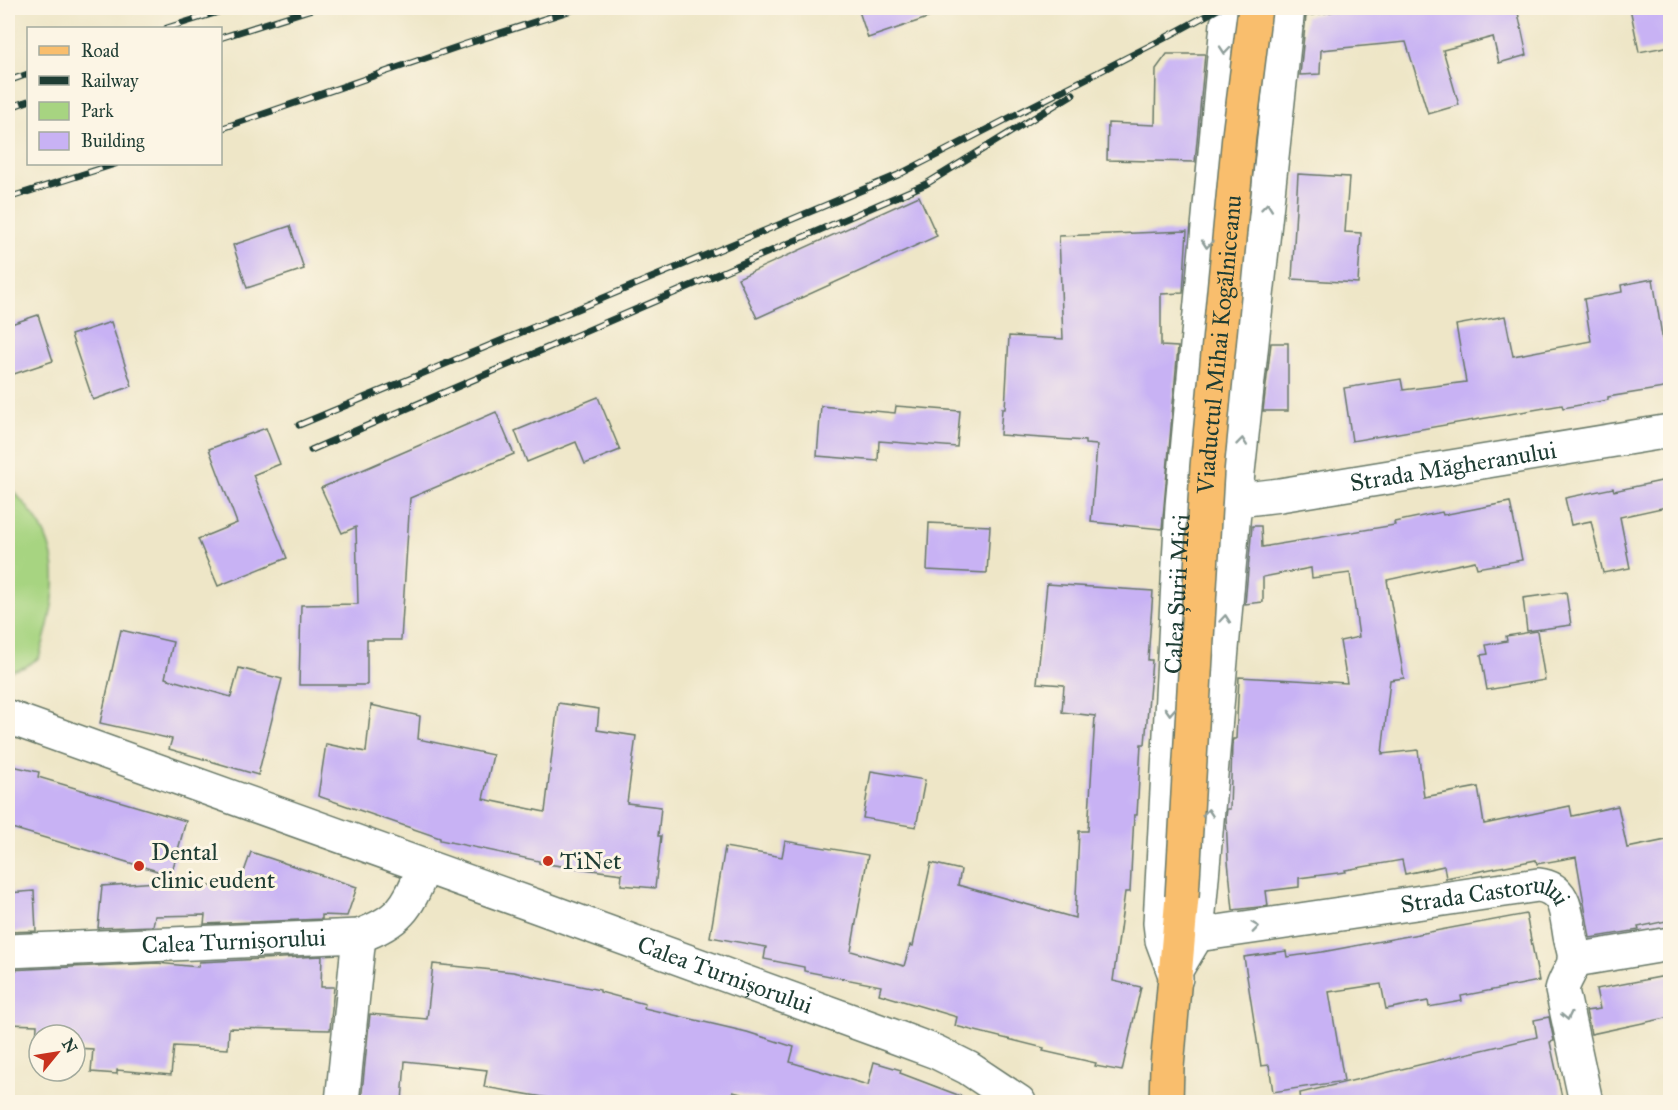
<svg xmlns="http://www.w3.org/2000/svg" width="1678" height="1110" font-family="'IM FELL Great Primer',serif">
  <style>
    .green { fill: #a7d481; stroke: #63885a; stroke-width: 1.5 }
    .building { fill: #c8b2f4 }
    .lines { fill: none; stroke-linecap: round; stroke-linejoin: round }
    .minor-casing { stroke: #677867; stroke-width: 36 }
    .major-casing { stroke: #677867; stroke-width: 36 }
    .minor { stroke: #fff; stroke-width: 33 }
    .major { stroke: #f9be6d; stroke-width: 33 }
    .rail-casing { stroke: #1f3d34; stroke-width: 7 }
    .rail { stroke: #fcf5e5; stroke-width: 4.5; stroke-dasharray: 14; stroke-linecap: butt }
    .major-bridge-casing { stroke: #677867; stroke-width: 36; stroke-linecap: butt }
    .major-bridge { stroke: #f9be6d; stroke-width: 33 }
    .oneway { stroke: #8f9e9a }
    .poi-dot { fill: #c8321e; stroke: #fcf5e5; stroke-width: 2 }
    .labels { text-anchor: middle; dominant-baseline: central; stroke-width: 6; stroke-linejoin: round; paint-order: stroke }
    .street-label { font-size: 24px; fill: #1f3d34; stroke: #fcf5e5 }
    .poi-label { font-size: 24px; fill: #1f3d34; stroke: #fcf5e5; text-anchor: start }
  </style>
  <rect width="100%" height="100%" fill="#fcf5e5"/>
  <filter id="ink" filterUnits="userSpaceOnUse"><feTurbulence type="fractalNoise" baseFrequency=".0167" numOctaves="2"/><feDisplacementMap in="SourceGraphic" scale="12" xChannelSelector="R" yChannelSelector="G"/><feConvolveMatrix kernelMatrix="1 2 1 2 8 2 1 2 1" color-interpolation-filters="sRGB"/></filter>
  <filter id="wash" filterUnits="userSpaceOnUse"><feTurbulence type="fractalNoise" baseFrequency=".008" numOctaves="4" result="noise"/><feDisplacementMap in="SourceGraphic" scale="24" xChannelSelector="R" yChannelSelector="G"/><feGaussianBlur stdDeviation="1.35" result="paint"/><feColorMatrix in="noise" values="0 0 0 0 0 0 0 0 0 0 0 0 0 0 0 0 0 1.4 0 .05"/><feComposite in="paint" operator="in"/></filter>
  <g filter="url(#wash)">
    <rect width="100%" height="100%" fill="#eee6c7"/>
    <path class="green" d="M 8,486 C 66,542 61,585 39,658 L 25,667 L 8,672 Z"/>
    <g id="blocks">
      <g class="building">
        <path d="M 858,8 L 944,8 L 945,12 L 868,38 Z"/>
        <path d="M 1353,8 L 1517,8 L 1527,55 L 1499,63 L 1493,37 L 1443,50 L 1459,105 L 1428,114 L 1406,42 L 1321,50 L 1320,74 L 1300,75 L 1306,16 Z"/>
        <path d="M 1630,8 L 1671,8 L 1671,46 L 1639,52 Z"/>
        <path d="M 1167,54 L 1205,54 L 1195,162 L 1107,160 L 1108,123 L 1155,125 L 1156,69 Z"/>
        <path d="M 1298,174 L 1349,177 L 1345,232 L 1361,233 L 1358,283 L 1292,279 Z"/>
        <path d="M 919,196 L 937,236 L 757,318 L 738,278 Z"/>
        <path d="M 290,226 L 304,269 L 247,288 L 233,245 Z"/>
        <path d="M 1187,231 L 1183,293 L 1161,294 L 1161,346 L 1178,347 L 1162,529 L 1091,522 L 1097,445 L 1085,444 L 1085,441 L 1000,435 L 1002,409 L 1005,409 L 1009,336 L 1063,339 L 1059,236 Z"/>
        <path d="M 1653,279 L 1670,387 L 1608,397 L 1608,400 L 1563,408 L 1562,405 L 1352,441 L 1344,388 L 1401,379 L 1403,390 L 1466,382 L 1456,325 L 1505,316 L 1513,356 L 1591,341 L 1584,299 L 1622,292 L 1621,285 Z"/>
        <path d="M 38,315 L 53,361 L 8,376 L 8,325 Z"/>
        <path d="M 111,322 L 132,386 L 93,400 L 71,335 Z"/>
        <path d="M 1271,343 L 1288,343 L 1288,411 L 1263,411 Z"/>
        <path d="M 598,397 L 620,450 L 585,464 L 576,442 L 527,462 L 515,431 Z"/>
        <path d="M 821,406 L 895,413 L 896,406 L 960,411 L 957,447 L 879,441 L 878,461 L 817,456 Z"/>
        <path d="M 496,412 L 514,454 L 410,498 L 401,640 L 367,640 L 367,685 L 299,685 L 301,605 L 358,604 L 356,527 L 342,533 L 321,488 Z"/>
        <path d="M 266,428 L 280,464 L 253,475 L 287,558 L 218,586 L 198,539 L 237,523 L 209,449 Z"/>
        <path d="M 1671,479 L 1671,506 L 1620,517 L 1630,568 L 1603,573 L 1591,521 L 1571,525 L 1565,498 L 1613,488 L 1614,491 Z"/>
        <path d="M 1510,502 L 1522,560 L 1477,568 L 1475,561 L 1387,580 L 1404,678 L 1390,680 L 1382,754 L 1418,750 L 1424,797 L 1478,787 L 1484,824 L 1570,806 L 1572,816 L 1618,806 L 1627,848 L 1671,839 L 1671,920 L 1638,927 L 1639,930 L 1590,938 L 1576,857 L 1537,864 L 1536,860 L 1446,878 L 1444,866 L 1405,874 L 1402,860 L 1345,870 L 1346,872 L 1299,878 L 1299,887 L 1266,891 L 1268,906 L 1233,910 L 1228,861 L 1226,817 L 1227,809 L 1230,809 L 1232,745 L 1233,739 L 1236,739 L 1239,677 L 1347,683 L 1340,641 L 1359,637 L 1350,573 L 1312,578 L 1311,568 L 1263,577 L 1263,602 L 1245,604 L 1252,526 L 1261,526 L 1262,547 L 1395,525 L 1394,522 L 1442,512 L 1443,515 Z"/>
        <path d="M 929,523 L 990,526 L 987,573 L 927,570 Z"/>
        <path d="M 1047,584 L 1153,591 L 1148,660 L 1152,660 L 1145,744 L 1141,744 L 1137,815 L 1134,815 L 1130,892 L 1125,892 L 1113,981 L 1141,987 L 1122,1071 L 1095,1066 L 1096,1063 L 1043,1051 L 1044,1048 L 955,1026 L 957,1017 L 879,994 L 881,986 L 804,971 L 804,967 L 764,959 L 766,947 L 710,937 L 725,847 L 782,857 L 785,841 L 868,855 L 851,951 L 904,966 L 910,945 L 913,946 L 931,863 L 961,870 L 958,885 L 1075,918 L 1079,831 L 1088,831 L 1095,716 L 1062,712 L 1064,685 L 1037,683 Z"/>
        <path d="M 1566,592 L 1571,625 L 1527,631 L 1523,598 Z"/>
        <path d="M 121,630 L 173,642 L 165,678 L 231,697 L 239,668 L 282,679 L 258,775 L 169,749 L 172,739 L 100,723 Z"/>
        <path d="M 1537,631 L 1545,680 L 1487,690 L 1481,655 L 1488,654 L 1486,645 L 1507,641 L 1506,636 Z"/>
        <path d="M 558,703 L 599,709 L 597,730 L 636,736 L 627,803 L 661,807 L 658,836 L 661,836 L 655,888 L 621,885 L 622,874 L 539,863 L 539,861 L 440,840 L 440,838 L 318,796 L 326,744 L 366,752 L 371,705 L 420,716 L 418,739 L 493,755 L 483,799 L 545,812 Z"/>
        <path d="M 8,765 L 39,772 L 38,777 L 186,821 L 171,875 L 8,827 Z"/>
        <path d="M 871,771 L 925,780 L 916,827 L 863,818 Z"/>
        <path d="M 251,852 L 357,887 L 347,916 L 322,915 L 322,919 L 204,924 L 205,915 L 155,916 L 153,926 L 98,928 L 102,886 L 198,879 L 198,886 L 239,886 Z"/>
        <path d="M 34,891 L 36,931 L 8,932 L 8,893 Z"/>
        <path d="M 1526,914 L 1539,981 L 1461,996 L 1462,1001 L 1429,1007 L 1428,1001 L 1386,1009 L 1381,984 L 1329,992 L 1344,1081 L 1273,1092 L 1269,1065 L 1261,1066 L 1244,957 L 1286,951 L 1287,957 L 1322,952 Z"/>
        <path d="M 322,956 L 321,987 L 334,987 L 330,1030 L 229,1028 L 228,1049 L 174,1046 L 171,1075 L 117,1070 L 117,1074 L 91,1072 L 93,1049 L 75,1048 L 75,1035 L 39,1035 L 39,1046 L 36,1046 L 37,1025 L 8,1024 L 8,970 L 157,963 L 198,967 L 199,962 Z"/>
        <path d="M 433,964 L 513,972 L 600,990 L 600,992 L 645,1004 L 644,1008 L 747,1032 L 794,1047 L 790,1062 L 868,1085 L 874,1062 L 901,1070 L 900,1073 L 971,1100 L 970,1102 L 771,1102 L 733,1092 L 731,1102 L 560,1102 L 561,1100 L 484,1087 L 487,1070 L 405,1061 L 402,1102 L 361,1102 L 370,1014 L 427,1019 Z"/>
        <path d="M 1671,975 L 1671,1017 L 1591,1034 L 1586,1011 L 1600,1009 L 1596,989 Z"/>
        <path d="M 1549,1017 L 1554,1041 L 1550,1042 L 1563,1102 L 1301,1102 L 1300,1093 L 1537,1037 L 1534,1020 Z"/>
      </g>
    </g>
  </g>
  <g filter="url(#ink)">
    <use href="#blocks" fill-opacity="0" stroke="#677867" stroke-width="1.5"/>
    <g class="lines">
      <g class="minor-casing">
        <g id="minor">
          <path id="s1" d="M 1214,503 L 1280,495 L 1670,431"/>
          <path id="s2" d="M 8,717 L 533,905 L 893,1036 L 936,1052 L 968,1068 L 1019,1102"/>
          <path id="s3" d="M 1197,935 L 1538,885 C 1566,888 1566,912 1570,936 C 1571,943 1575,952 1574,959 C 1574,968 1564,979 1562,990 L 1586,1102"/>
          <path id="s4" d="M 8,951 L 359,936 C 403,920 407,906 425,866"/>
          <path d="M 1575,960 L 1670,944"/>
          <path d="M 1176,970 L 1197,935 L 1235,500 L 1288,8"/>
          <path id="s5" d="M 1176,978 L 1162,940 L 1160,923 L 1182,506 L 1227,24 L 1237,14 L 1254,8"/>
          <path d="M 342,1102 L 359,936"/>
        </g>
      </g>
      <g class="major-casing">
        <path id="major" d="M 1166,1102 L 1167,1067 L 1182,897"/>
      </g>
      <use href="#minor" class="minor"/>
      <use href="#major" class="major"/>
      <g class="rail-casing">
        <g id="rail">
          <path d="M 167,28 L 231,8"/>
          <path d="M 220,38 L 315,8"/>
          <path d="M 8,81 L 28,74"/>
          <path d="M 8,108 L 28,101"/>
          <path d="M 220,129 L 466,44 L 578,8"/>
          <path d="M 8,198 L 115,164"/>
          <path d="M 299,425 L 898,175 L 1163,39 L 1220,8"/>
          <path d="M 311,450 L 926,184 L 1073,94"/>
        </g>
      </g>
      <use href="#rail" class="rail"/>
      <g class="major-bridge-casing">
        <g id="major-bridge">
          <path id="s6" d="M 1182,897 L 1207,467 L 1239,136 L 1255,8"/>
        </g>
      </g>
      <use href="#major-bridge" class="major-bridge"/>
    </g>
    <defs><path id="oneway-chevron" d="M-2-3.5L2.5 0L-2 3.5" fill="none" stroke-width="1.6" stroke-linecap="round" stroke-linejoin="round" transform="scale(1.5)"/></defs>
    <g class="oneway">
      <use href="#oneway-chevron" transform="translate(1225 50) rotate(95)"/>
      <use href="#oneway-chevron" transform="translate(1267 207) rotate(-84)"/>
      <use href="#oneway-chevron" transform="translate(1207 244) rotate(95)"/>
      <use href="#oneway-chevron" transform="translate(1242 442) rotate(-84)"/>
      <use href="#oneway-chevron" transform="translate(1225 619) rotate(-85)"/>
      <use href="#oneway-chevron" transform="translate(1170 711) rotate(93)"/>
      <use href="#oneway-chevron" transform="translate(1208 813) rotate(-85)"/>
      <use href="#oneway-chevron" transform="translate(1255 927) rotate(-8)"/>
      <use href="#oneway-chevron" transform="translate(1567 1016) rotate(78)"/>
    </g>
  </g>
  <g class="poi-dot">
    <circle cx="548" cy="861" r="6"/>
    <circle cx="139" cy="866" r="6"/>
  </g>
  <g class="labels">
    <g class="street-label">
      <text stroke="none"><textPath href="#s6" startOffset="554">Viaductul Mihai Kogălniceanu</textPath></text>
      <text stroke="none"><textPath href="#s1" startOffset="242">Strada Măgheranului</textPath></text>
      <text stroke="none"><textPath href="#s5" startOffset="387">Calea Șurii Mici</textPath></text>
      <text stroke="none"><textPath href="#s3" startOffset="292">Strada Castorului</textPath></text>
      <text stroke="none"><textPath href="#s4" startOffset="226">Calea Turnișorului</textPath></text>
      <text stroke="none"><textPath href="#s2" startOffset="762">Calea Turnișorului</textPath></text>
    </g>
    <g class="poi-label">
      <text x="151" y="852">Dental<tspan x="151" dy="28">clinic eudent</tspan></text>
      <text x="560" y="861">TiNet</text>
    </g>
  </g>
  <rect width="1678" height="1110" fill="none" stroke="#fcf5e5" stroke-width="30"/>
  <rect x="27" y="27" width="195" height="138" fill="#fcf5e5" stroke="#a4ab9e" stroke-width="1.5"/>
  <rect x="39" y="46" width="30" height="9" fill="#f9be6d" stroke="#a4ab9e" stroke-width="1.5"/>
  <text x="81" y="57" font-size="18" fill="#1f3d34">Road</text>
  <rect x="39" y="76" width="30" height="9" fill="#1f3d34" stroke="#a4ab9e" stroke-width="1.5"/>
  <text x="81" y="87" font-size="18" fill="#1f3d34">Railway</text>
  <rect x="39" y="102" width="30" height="18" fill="#a7d481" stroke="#a4ab9e" stroke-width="1.5"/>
  <text x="81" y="117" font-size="18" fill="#1f3d34">Park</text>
  <rect x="39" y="132" width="30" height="18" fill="#c8b2f4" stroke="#a4ab9e" stroke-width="1.5"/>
  <text x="81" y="147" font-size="18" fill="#1f3d34">Building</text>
  <g transform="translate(57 1053) rotate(60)"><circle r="28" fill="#fcf5e5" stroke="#a4ab9e" stroke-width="1.5"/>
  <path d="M0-4.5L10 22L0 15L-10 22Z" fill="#c8321e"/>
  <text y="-9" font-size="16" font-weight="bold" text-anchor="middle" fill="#1f3d34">N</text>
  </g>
</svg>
